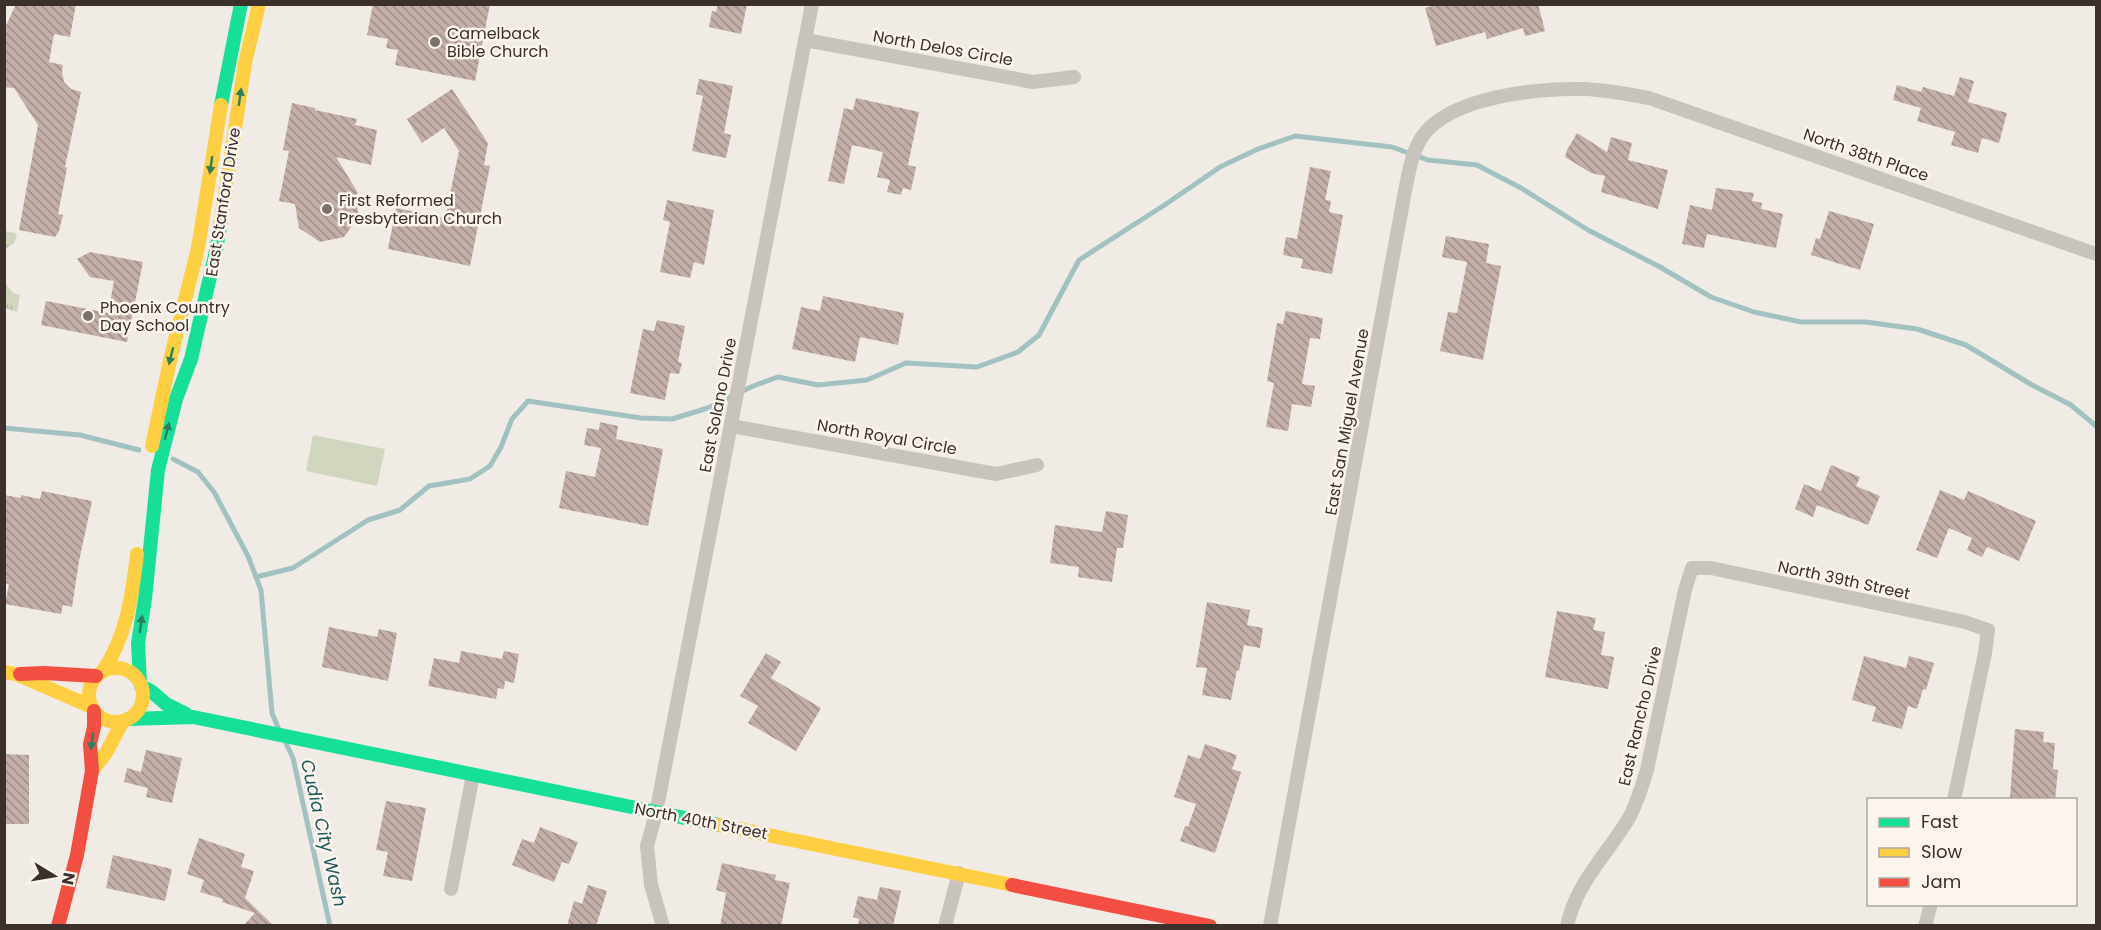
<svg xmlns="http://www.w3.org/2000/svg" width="2101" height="930" font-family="Poppins,sans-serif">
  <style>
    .grass { fill: url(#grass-tufts) }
    .pitch { fill: #d1d6bf }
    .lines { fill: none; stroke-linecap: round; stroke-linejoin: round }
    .stream { stroke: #a1c2c1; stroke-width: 5 }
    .building { fill: url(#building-back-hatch) }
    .street { stroke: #c9c3be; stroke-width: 14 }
    .fast { stroke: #16e098; stroke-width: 14 }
    .slow { stroke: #ffcf43; stroke-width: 14 }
    .jam { stroke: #f24e42; stroke-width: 14 }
    .oneway { fill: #2a7f5c }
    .poi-dot { fill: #7a716c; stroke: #fbf5ee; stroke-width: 2 }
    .labels { text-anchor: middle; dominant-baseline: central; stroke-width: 5; stroke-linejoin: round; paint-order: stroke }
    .poi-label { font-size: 16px; fill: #3b302b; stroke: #fbf5ee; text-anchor: start }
    .street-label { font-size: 16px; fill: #3b302b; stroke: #fbf5ee }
    .water-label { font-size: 18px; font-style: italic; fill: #1f5a5e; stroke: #fbf5ee }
  </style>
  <defs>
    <pattern id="grass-tufts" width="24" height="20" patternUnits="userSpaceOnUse" patternTransform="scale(1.5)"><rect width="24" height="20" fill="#d1d6bf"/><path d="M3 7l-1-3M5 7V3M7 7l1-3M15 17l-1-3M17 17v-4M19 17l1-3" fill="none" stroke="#b4b8a4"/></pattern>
    <pattern id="building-back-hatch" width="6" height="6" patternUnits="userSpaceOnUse" patternTransform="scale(1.5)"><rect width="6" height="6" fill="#c3afa7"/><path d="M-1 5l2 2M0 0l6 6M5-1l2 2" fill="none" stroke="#a08f88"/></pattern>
  </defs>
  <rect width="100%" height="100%" fill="#f0ebe5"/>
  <g class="grass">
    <path d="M 5,231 L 15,233 L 17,236 L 14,243 L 5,249 Z"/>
    <path d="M 4,281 L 13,293 L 20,295 L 17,312 L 5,308 Z"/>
  </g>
  <path class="pitch" d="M 313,435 L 385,449 L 377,486 L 306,471 Z"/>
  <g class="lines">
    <g class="stream">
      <path d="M 4,428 L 80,435 L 139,450"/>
      <path d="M 173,459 L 198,472 L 214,492 L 248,556 L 261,590 L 272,713 L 279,730"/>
      <path d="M 256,577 L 293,568 L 368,520 L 400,510 L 429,486 L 470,479 L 490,466 L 501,447 L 512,419 L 528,401 L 641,418 L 672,419 L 708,408 L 753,386 L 778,377 L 818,385 L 867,380 L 906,363 L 977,367 L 1018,352 L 1039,335 L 1079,260 L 1166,204 L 1220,167 L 1258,149 L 1295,136 L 1392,147 L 1428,160 L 1477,165 L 1521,188 L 1588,230 L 1660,267 L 1711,297 L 1754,312 L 1801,322 L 1866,322 L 1917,329 L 1966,345 L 2032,385 L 2071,405 L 2096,426"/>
      <path d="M 285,741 L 293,758 L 330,926"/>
    </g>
  </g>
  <g class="building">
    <path d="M 16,4 L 76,4 L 70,37 L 54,34 L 49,62 L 63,65 L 62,72 L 64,82 L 71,89 L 81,92 L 65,167 L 67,168 L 58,214 L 63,215 L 59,231 L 55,237 L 19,230 L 38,125 L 14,88 L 4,87 L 4,30 Z"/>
    <path d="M 373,4 L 490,4 L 475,81 L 395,65 L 398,50 L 386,48 L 388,39 L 367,35 Z"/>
    <path d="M 718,4 L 747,4 L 741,34 L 709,27 L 712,11 L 716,12 Z"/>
    <path d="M 1439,4 L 1538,4 L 1545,31 L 1525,36 L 1523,28 L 1487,39 L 1485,32 L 1436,46 L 1425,8 Z"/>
    <path d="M 1960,77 L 1974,81 L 1968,102 L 2007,113 L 1999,143 L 1982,138 L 1978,153 L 1951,145 L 1955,132 L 1917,121 L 1921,108 L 1893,100 L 1897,85 L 1921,92 L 1923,87 L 1954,96 Z"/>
    <path d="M 699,79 L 733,86 L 724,133 L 731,135 L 726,158 L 692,151 L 703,96 L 696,94 Z"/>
    <path d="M 452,89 L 488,143 L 484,165 L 490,166 L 470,266 L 388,249 L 396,208 L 445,218 L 459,151 L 444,128 L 422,143 L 407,119 Z"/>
    <path d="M 856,98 L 919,112 L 908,165 L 916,167 L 911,190 L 903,188 L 901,195 L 887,192 L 890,180 L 877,177 L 883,152 L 852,145 L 844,184 L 828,181 L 844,108 L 853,110 Z"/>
    <path d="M 292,103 L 315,108 L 315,110 L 357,119 L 355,125 L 377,130 L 371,165 L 336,157 L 358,193 L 355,196 L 359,216 L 344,237 L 320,242 L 299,228 L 295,204 L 279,201 L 289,151 L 283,150 Z"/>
    <path d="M 1577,133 L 1607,152 L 1611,137 L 1632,143 L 1628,160 L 1668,170 L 1658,209 L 1601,192 L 1605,176 L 1591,173 L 1565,157 L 1567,150 Z"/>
    <path d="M 1310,167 L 1331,171 L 1325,200 L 1331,201 L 1329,212 L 1343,215 L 1332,274 L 1301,268 L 1303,259 L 1283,255 L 1286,237 L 1297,239 Z"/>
    <path d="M 1716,188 L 1754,193 L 1752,201 L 1762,203 L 1761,209 L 1783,214 L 1776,248 L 1707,234 L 1704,248 L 1682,244 L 1690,205 L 1712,210 Z"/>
    <path d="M 667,200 L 714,210 L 704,265 L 694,262 L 690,278 L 660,272 L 670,222 L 663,220 Z"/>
    <path d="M 1829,211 L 1874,224 L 1860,270 L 1811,255 L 1816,238 L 1820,239 Z"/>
    <path d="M 1446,236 L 1489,244 L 1486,263 L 1501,266 L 1483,360 L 1440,351 L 1448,312 L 1457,313 L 1467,262 L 1442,257 Z"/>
    <path d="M 90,252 L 143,262 L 127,342 L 41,325 L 46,301 L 108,313 L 114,281 L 90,277 L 77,259 Z"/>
    <path d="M 823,296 L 904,313 L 898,345 L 860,337 L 855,362 L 792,349 L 801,307 L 820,311 Z"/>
    <path d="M 1286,311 L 1323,318 L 1320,339 L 1310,338 L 1302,384 L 1315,386 L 1311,407 L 1292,404 L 1288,431 L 1266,427 L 1274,383 L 1267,381 L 1277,323 L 1283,324 Z"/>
    <path d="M 657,320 L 685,326 L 678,362 L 682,363 L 679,374 L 670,373 L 665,400 L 630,393 L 643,329 L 654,331 Z"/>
    <path d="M 600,422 L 618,426 L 616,439 L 663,449 L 648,526 L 559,508 L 566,471 L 595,477 L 601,448 L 584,445 L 587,428 L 599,430 Z"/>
    <path d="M 1831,465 L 1860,477 L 1856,486 L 1880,496 L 1868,525 L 1817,505 L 1813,517 L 1795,509 L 1804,484 L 1821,491 Z"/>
    <path d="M 1940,490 L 1964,500 L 1968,491 L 2036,521 L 2019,561 L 1987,547 L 1982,557 L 1967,550 L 1972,538 L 1949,528 L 1937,558 L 1916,550 Z"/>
    <path d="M 42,491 L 92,501 L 79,561 L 72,607 L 63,605 L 61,614 L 5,604 L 9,584 L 4,583 L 4,495 L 21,498 L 21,495 L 40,499 Z"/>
    <path d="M 1106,511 L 1128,515 L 1123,548 L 1117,548 L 1112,582 L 1078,577 L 1079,567 L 1050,563 L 1055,525 L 1102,532 Z"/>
    <path d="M 1207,602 L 1250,610 L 1247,625 L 1263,628 L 1260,648 L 1244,645 L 1239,671 L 1237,670 L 1231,700 L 1202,695 L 1207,668 L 1196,667 Z"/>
    <path d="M 1557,611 L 1596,618 L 1593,630 L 1605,632 L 1601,655 L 1614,657 L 1608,689 L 1545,677 Z"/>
    <path d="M 329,627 L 377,637 L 379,629 L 397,633 L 388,681 L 322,667 Z"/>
    <path d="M 461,651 L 502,659 L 504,651 L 519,654 L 514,683 L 505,681 L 504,689 L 498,688 L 496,699 L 428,686 L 434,658 L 459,663 Z"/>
    <path d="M 766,653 L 781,662 L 771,678 L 821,708 L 796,751 L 748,723 L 758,706 L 740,696 Z"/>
    <path d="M 1864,656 L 1906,668 L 1909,656 L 1934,663 L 1926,690 L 1923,689 L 1917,709 L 1908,706 L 1902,729 L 1872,721 L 1876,707 L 1852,700 Z"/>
    <path d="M 2015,729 L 2044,732 L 2043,742 L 2055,743 L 2053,769 L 2058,770 L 2055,800 L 2010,798 Z"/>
    <path d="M 1205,744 L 1237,755 L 1232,769 L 1241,772 L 1215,853 L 1180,841 L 1185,826 L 1188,827 L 1196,804 L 1174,797 L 1188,755 L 1200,759 Z"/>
    <path d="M 146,750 L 182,758 L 172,803 L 146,797 L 148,788 L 124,782 L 127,768 L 141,772 Z"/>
    <path d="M 4,754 L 29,755 L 29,824 L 4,824 Z"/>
    <path d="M 386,801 L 426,808 L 412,881 L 383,876 L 388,852 L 376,850 Z"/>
    <path d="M 540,827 L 578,842 L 569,864 L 562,862 L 554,882 L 512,865 L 522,839 L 534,843 Z"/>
    <path d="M 199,838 L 245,854 L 241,867 L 254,871 L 245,898 L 274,926 L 243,926 L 255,913 L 222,902 L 223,899 L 200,892 L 204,880 L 187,874 Z"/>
    <path d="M 113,855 L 172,869 L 165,901 L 106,888 Z"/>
    <path d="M 722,863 L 776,875 L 775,880 L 790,883 L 781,926 L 720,926 L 726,893 L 716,890 Z"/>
    <path d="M 588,885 L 607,891 L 596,926 L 567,926 L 574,901 L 582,904 Z"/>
    <path d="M 880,887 L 901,891 L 893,926 L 858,926 L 859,919 L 853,917 L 858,896 L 877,900 Z"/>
  </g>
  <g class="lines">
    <g class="street">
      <path d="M 805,40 L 1033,82 L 1074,77"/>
      <path d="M 731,426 L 996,474 L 1037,465"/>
      <path d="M 451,889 L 473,775"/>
      <path d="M 663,926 L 651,885 L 647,846 L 656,813 L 812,4"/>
      <path d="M 945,926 L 959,873"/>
      <path d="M 1270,926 L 1405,191 C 1409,172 1412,150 1424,134 C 1454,96 1539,88 1585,89 C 1606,90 1628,94 1649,98 L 2096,254"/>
      <path d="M 1567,926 C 1577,881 1607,855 1629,818 C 1637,803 1642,786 1647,770 L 1685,590 L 1692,568 L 1711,568 L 1965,622 L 1988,630 L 1985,653 L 1954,800"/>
      <path d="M 1925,926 L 1931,904"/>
    </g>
    <g class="fast">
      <path d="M 221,105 L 241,4"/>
      <path d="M 140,682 L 138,643 L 145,599 L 158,470 L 176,399 L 191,359 L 216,251 L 221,220"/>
      <path d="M 141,686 L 151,691 L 166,704 L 186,714"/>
      <path d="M 128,719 L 193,717 L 719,825"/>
    </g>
    <g class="slow">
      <path d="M 221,220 L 245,63 L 259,4"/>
      <path d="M 152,446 L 171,356 L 198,248 L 221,105"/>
      <circle cx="116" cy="695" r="27"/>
      <path d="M 103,671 C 127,635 132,596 137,554"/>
      <path d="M 4,672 L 16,674 L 92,707"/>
      <path d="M 92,771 L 106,753 L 123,721"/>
      <path d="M 719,825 L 1012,885"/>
    </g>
    <g class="jam">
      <path d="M 20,674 L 44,673 L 96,676"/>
      <path d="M 1012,885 L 1210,926"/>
      <path d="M 58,926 L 77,855 L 92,771 L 90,744 L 94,727 L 94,711"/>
    </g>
  </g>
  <defs><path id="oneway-solid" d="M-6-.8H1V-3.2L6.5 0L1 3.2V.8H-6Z" transform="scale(1.5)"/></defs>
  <g class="oneway">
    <use href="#oneway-solid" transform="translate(240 97) rotate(-82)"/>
    <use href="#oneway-solid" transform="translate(211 165) rotate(98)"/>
    <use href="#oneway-solid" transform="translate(171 356) rotate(104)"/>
    <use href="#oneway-solid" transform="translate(167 431) rotate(-76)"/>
    <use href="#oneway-solid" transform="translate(141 624) rotate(-82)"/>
    <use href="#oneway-solid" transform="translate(92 741) rotate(97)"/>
  </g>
  <g class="poi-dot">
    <circle cx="435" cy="42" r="6"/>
    <circle cx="327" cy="209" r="6"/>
    <circle cx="88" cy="316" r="6"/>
  </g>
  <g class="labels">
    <g class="poi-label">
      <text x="447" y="33">Camelback<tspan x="447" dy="18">Bible Church</tspan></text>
      <text x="339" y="200">First Reformed<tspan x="339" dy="18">Presbyterian Church</tspan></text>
      <text x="100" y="307">Phoenix Country<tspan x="100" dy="18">Day School</tspan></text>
    </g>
    <g class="street-label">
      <text transform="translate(943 48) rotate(10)">North Delos Circle</text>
      <text transform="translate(1866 155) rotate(19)">North 38th Place</text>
      <text transform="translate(223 202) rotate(-81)">East Stanford Drive</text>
      <text transform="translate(718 405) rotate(-79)">East Solano Drive</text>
      <text transform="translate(1347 422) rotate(-80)">East San Miguel Avenue</text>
      <text transform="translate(887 437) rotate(10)">North Royal Circle</text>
      <text transform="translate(1844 580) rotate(12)">North 39th Street</text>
      <text transform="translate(1640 716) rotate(-77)">East Rancho Drive</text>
      <text transform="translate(701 821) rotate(11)">North 40th Street</text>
    </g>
    <g class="water-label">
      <text transform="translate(324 833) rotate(77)">Cudia City Wash</text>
    </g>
  </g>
  <rect width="2101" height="930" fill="none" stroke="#3b302b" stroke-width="12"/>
  <rect x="1867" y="798" width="210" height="108" fill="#fbf5ee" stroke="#aea6a0" stroke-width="1.5"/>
  <rect x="1879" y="818" width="30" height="9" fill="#16e098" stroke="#aea6a0" stroke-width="1.5"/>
  <text x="1921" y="828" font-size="18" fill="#3b302b">Fast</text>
  <rect x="1879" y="848" width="30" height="9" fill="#ffcf43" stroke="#aea6a0" stroke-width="1.5"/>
  <text x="1921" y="858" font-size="18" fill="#3b302b">Slow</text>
  <rect x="1879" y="878" width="30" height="9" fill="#f24e42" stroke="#aea6a0" stroke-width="1.5"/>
  <text x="1921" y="888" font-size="18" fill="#3b302b">Jam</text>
  <g transform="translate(54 876) rotate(101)" stroke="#fbf5ee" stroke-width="4.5" paint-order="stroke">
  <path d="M0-4.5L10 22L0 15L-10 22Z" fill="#3b302b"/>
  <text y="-9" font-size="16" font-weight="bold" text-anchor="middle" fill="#3b302b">N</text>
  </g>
</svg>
